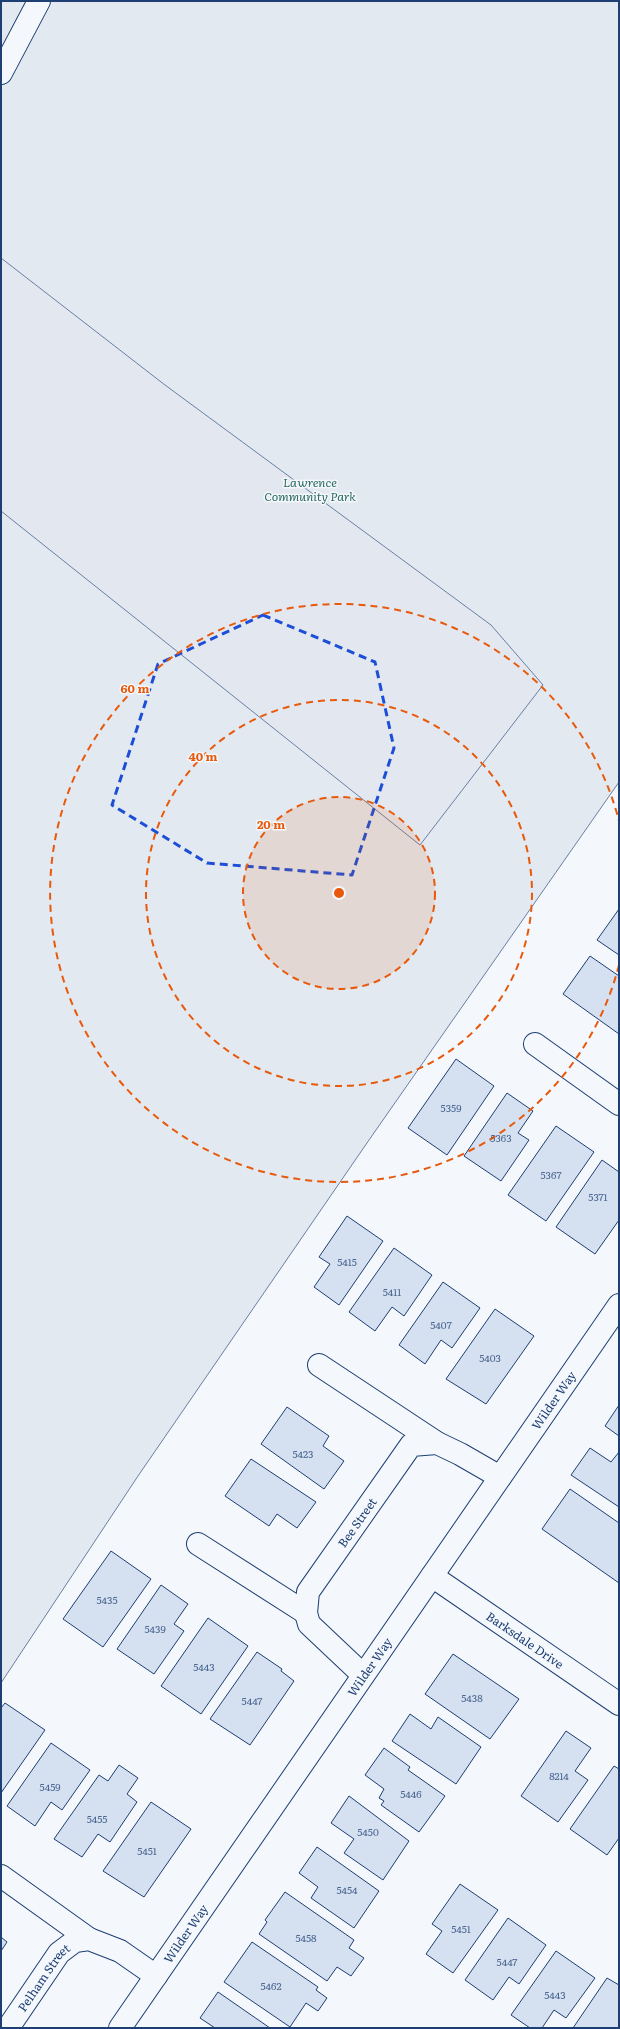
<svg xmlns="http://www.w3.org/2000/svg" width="620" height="2029" font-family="Literata,serif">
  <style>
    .green { fill: #e3e9f0; stroke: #687fa3 }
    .parking { fill: #e3e8f0; stroke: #687fa3 }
    .building { fill: #d5e0f0; stroke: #1d3f73 }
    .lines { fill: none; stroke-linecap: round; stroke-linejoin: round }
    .minor-casing { stroke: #1d3f73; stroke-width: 24 }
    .minor { stroke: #f4f7fb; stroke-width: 22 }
    .marked { fill: none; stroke: #1d4ed8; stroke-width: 3; stroke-dasharray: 8 5; stroke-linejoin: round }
    .ring { fill: none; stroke: #e8590c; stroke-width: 2; stroke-dasharray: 7 5 }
    .labels { text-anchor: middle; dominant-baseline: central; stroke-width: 3; stroke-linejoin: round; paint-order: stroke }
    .number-label { font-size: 10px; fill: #4b6792 }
    .park-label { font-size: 12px; font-style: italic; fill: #2c6c60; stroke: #f4f7fb }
    .street-label { font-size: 12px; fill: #1d3f73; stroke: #f4f7fb }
    .centre { fill: #e8590c; stroke: #f4f7fb; stroke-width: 2 }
    .ring-label { font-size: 12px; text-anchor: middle; font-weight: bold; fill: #e8590c; stroke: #f4f7fb; stroke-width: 3; stroke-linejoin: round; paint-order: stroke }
  </style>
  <rect width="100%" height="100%" fill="#f4f7fb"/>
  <path class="green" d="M 1,1 L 619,1 L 619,782 L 369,1140 L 138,1476 L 1,1683 Z"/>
  <path class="parking" d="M 1,258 L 165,385 L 491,625 L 543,685 L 420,845 L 1,511 Z"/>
  <g class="building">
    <path d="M 619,909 L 619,955 L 597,940 Z"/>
    <path d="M 590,956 L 619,976 L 619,1034 L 563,994 Z"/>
    <path d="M 456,1059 L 494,1086 L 447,1155 L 408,1128 Z"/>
    <path d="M 507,1093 L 533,1111 L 518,1133 L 529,1140 L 501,1181 L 464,1156 Z"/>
    <path d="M 556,1126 L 594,1152 L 546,1221 L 508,1195 Z"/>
    <path d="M 602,1160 L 619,1172 L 619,1220 L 595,1254 L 556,1227 Z"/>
    <path d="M 347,1216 L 383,1241 L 339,1305 L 314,1287 L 330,1264 L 319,1257 Z"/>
    <path d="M 394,1248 L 432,1275 L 404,1316 L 392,1307 L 375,1331 L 349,1312 Z"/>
    <path d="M 443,1282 L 480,1308 L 452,1348 L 441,1340 L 425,1364 L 399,1345 Z"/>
    <path d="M 495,1309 L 534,1336 L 486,1404 L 446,1379 Z"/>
    <path d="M 619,1405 L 619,1436 L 605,1426 Z"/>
    <path d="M 287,1407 L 329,1436 L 323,1446 L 344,1461 L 324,1489 L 261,1444 Z"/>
    <path d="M 590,1448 L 611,1462 L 619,1452 L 619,1507 L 571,1475 Z"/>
    <path d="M 251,1459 L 316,1502 L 297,1528 L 277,1514 L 269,1526 L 225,1496 Z"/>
    <path d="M 570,1489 L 619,1523 L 619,1583 L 542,1529 Z"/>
    <path d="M 111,1551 L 151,1579 L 103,1647 L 63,1619 Z"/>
    <path d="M 161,1585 L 188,1604 L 174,1624 L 184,1631 L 154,1674 L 117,1649 Z"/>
    <path d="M 208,1618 L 248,1646 L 201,1714 L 161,1686 Z"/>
    <path d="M 257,1652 L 282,1669 L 281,1671 L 294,1681 L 250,1745 L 210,1719 Z"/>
    <path d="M 453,1654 L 519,1699 L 490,1739 L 425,1694 Z"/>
    <path d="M 5,1703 L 45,1730 L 1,1793 L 1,1708 Z"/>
    <path d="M 410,1714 L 431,1729 L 438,1717 L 481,1747 L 456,1784 L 392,1741 Z"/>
    <path d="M 566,1731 L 591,1748 L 575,1771 L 588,1780 L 558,1822 L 521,1796 Z"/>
    <path d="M 51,1743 L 90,1770 L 62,1810 L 51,1802 L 35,1826 L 7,1806 Z"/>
    <path d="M 384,1748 L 410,1767 L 408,1770 L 445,1796 L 419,1832 L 381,1805 L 384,1801 L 379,1798 L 384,1789 L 365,1775 Z"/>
    <path d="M 119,1765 L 138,1778 L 127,1794 L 137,1802 L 110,1842 L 98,1834 L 82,1857 L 54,1839 L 99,1775 L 108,1781 Z"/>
    <path d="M 614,1766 L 619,1769 L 619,1838 L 607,1855 L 570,1829 Z"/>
    <path d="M 349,1796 L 409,1841 L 383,1880 L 344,1853 L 354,1839 L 331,1823 Z"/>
    <path d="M 151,1802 L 191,1829 L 144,1897 L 103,1871 Z"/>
    <path d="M 317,1847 L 379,1891 L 354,1928 L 311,1898 L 318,1887 L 299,1873 Z"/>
    <path d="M 460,1884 L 498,1910 L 453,1973 L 426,1954 L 442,1931 L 432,1924 Z"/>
    <path d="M 285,1892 L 354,1940 L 349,1948 L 364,1958 L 351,1976 L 337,1967 L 327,1981 L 259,1934 L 267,1922 L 265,1920 Z"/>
    <path d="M 508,1918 L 546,1945 L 519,1984 L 509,1977 L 493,2000 L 465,1980 Z"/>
    <path d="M 1,1937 L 7,1942 L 1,1951 Z"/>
    <path d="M 252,1942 L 318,1987 L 316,1990 L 327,1998 L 318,2011 L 306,2003 L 290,2027 L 224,1982 Z"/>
    <path d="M 556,1951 L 595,1978 L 566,2018 L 554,2010 L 542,2028 L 530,2028 L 511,2015 Z"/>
    <path d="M 607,1978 L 619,1985 L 619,2028 L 573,2028 Z"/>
    <path d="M 218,1992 L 270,2028 L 215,2028 L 200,2018 Z"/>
  </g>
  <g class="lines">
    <g class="minor-casing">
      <g id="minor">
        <path d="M 1,73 L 39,1"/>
        <path d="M 535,1044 L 619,1104"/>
        <path d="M 319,1365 L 437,1443"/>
        <path d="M 198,1544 L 306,1613"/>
        <path id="s1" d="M 432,1576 L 619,1704"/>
        <path id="s2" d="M 363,1675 L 309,1624 L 306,1613 L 308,1592 L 411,1445 L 437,1443 L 460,1454 L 500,1477"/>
        <path d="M 1,1876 L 89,1939"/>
        <path id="s3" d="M 8,2028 L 59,1953 L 75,1941 L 89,1939 L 120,1951 L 156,1976"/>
        <path id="s4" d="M 120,2028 L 619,1305"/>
      </g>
    </g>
    <use href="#minor" class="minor"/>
  </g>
  <path class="marked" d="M 263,615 L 375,662 L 394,748 L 352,875 L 207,863 L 112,805 L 158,664 Z"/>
  <circle cx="339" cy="893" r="96" fill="#e8590c" fill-opacity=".12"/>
  <g class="ring">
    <circle cx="339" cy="893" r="96"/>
    <circle cx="339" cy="893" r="193"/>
    <path d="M619 965A289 289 0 1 1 619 821"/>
  </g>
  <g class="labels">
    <g class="number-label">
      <text x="451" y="1107">5359</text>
      <text x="501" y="1137">5363</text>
      <text x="551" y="1174">5367</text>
      <text x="598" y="1196">5371</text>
      <text x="347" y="1261">5415</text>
      <text x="392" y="1291">5411</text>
      <text x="441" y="1324">5407</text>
      <text x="490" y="1357">5403</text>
      <text x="303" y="1453">5423</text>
      <text x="107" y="1599">5435</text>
      <text x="155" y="1628">5439</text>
      <text x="204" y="1666">5443</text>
      <text x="472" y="1697">5438</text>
      <text x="252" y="1700">5447</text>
      <text x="559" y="1775">8214</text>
      <text x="50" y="1786">5459</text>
      <text x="411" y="1793">5446</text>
      <text x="97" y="1818">5455</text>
      <text x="368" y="1831">5450</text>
      <text x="147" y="1850">5451</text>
      <text x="347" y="1889">5454</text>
      <text x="461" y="1928">5451</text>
      <text x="306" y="1937">5458</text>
      <text x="507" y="1961">5447</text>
      <text x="271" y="1985">5462</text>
      <text x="555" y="1994">5443</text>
    </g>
    <g class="park-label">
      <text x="310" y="482">Lawrence<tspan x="310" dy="14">Community Park</tspan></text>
    </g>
    <g class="street-label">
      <text stroke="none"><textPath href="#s4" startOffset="763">Wilder Way</textPath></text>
      <text stroke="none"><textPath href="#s2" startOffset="192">Bee Street</textPath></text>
      <text stroke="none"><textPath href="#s1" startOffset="113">Barksdale Drive</textPath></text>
      <text stroke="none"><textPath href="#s4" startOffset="439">Wilder Way</textPath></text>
      <text stroke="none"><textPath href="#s4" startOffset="115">Wilder Way</textPath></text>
      <text stroke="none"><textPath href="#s3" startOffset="62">Pelham Street</textPath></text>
    </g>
  </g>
  <circle cx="339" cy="893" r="6" class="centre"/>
  <g class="ring-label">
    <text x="135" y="693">60 m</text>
    <text x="203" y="761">40 m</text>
    <text x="271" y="829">20 m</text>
  </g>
  <rect width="620" height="2029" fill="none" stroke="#1d3f73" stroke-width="4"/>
</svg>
